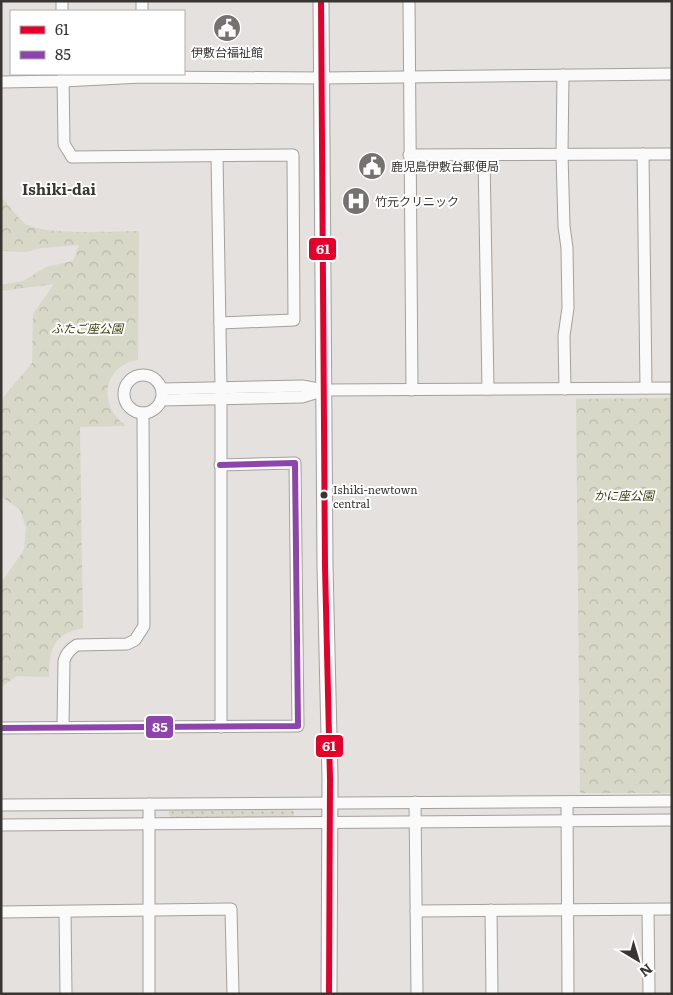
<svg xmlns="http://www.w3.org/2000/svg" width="673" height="995" font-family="Literata,'Noto Sans JP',serif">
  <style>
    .grass { fill: url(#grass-dots) }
    .park { fill: url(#park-crowns) }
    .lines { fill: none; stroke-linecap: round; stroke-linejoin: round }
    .minor-casing { stroke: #a3a09e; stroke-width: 13 }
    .tertiary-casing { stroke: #a3a09e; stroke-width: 17 }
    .minor { stroke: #fbfafa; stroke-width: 11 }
    .tertiary { stroke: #fbfafa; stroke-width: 15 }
    .bus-1-casing { stroke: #fff; stroke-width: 10 }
    .bus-2-casing { stroke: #fff; stroke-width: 10 }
    .bus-1 { stroke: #e4002b; stroke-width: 6 }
    .bus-2 { stroke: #8e44ad; stroke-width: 6 }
    .bus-dot { fill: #383533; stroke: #fff; stroke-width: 2 }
    .labels { text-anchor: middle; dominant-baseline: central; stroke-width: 4; stroke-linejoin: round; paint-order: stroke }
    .bus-label { font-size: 11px; fill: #383533; stroke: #fff; text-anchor: start }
    .poi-label { font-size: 12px; fill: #383533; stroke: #fff; text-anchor: start }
    .park-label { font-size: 12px; font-style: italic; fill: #383d0a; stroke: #fff }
    .quarter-label { font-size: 15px; font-weight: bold; fill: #383533; stroke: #fff }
    .line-badge { stroke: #fff; stroke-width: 2 }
    .badge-label { font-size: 14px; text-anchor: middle; font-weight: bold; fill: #fff }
  </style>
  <defs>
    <pattern id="grass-dots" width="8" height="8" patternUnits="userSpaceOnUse" patternTransform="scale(1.25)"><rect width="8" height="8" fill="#d7d8c7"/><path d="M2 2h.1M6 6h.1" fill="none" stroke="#b9baab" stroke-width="1.8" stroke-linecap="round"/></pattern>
    <pattern id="park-crowns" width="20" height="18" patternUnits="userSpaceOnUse" patternTransform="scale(1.25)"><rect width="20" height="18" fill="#d7d8c7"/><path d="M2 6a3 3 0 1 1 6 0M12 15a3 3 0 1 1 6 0" fill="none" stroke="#b9baab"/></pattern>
  </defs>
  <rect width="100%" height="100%" fill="#e4e1de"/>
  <path class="grass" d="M 290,807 L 294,811 L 294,816 L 290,820 L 173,820 L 169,815 L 169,811 L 174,808 Z"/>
  <g class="park">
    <path d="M 1,197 C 9,205 16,216 24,223 C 41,236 116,231 139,231 L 138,360 C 103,365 97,406 126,426 L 80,427 L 83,628 C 53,634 49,649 49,677 L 17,676 L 1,687 L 1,583 L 24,550 L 26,528 L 20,510 L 1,496 L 1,400 L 32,363 L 33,314 L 54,284 L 1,291 L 1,285 L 23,281 L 46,267 L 73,261 L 79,245 L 42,248 L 24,252 L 1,251 Z"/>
    <path d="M 672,398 L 672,793 L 580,793 L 576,399 Z"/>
  </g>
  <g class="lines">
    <g class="minor-casing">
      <g id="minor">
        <path d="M 62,1 L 62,11"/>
        <path d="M 409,1 L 412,390"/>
        <path d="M 142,11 L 142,1"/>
        <path d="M 63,74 L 64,144 L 72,157 L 293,155 L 294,320 L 220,323"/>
        <path d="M 563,75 L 562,154 L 564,226 L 567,248 L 568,308 L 564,336 L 565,389"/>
        <path d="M 1,82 L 63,81 L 142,77 L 322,78 L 672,74"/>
        <path d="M 643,154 L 646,388"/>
        <path d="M 409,155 L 672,154"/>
        <path d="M 484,155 L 488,389"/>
        <path d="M 217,156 L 221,387 L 221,727"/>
        <circle cx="143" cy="394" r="19"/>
        <path d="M 162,389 L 302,386 L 324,390 L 672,388"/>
        <path d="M 161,400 L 302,397 L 322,391"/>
        <path d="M 63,727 L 64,661 C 66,653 70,649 77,645 L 127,644 L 135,640 L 144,626 L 143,413"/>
        <path d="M 1,728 L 298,726 L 295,463 L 220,465"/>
        <path d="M 415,802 L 417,994"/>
        <path d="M 567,803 L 568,994"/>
        <path d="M 149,804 L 149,994"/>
        <path d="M 1,805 L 672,801"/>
        <path d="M 1,825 L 672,820"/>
        <path d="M 491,910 L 492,994"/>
        <path d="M 648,910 L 649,994"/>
        <path d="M 416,911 L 672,909"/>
        <path d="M 1,912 L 231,909 L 233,994"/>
        <path d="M 65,912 L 66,994"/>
      </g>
    </g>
    <g class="tertiary-casing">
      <path id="tertiary" d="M 321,1 L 325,566 L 330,779 L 329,994"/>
    </g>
    <use href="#minor" class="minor"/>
    <use href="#tertiary" class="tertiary"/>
    <g class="bus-1-casing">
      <path id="bus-1" d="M 321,1 L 325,566 L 330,779 L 329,994"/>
    </g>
    <g class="bus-2-casing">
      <path id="bus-2" d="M 1,728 L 298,726 L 295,463 L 220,465"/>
    </g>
    <use href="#bus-1" class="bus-1"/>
    <use href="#bus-2" class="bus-2"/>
  </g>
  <defs>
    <g id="civic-disc" transform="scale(1.4375)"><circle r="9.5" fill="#74716f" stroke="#fff"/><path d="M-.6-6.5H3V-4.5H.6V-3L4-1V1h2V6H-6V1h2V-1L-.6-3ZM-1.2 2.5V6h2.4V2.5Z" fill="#fff"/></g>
    <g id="hospital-disc" transform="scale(1.4375)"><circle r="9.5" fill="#74716f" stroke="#fff"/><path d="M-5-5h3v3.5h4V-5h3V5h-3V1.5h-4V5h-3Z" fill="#fff"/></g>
  </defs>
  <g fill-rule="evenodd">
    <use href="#civic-disc" x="227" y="28"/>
    <use href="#civic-disc" x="372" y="166"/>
    <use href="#hospital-disc" x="356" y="201"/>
  </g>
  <circle class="bus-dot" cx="324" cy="495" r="4.5"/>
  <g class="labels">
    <g class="bus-label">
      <text x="333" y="489">Ishiki-newtown<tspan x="333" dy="14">central</tspan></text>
    </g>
    <g class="poi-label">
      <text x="227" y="52" text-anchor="middle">伊敷台福祉館</text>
      <text x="391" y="166">鹿児島伊敷台郵便局</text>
      <text x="375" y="201">竹元クリニック</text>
    </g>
    <g class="park-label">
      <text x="87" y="328">ふたご座公園</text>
      <text x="624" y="495">かに座公園</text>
    </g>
    <g class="quarter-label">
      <text x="59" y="188">Ishiki-dai</text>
    </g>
  </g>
  <g class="line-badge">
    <rect x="308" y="237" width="29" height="24" rx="5" fill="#e4002b"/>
    <rect x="145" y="715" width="29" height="24" rx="5" fill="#8e44ad"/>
    <rect x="315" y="734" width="29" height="24" rx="5" fill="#e4002b"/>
  </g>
  <g class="badge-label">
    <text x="323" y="254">61</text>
    <text x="160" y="732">85</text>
    <text x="329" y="751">61</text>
  </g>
  <rect width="673" height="995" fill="none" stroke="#383533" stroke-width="5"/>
  <rect x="10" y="10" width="175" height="65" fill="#ffffff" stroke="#afaead"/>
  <rect x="20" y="26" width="25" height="8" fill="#e4002b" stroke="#afaead"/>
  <text x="55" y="35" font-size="15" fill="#383533">61</text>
  <rect x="20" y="51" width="25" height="8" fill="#8e44ad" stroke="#afaead"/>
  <text x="55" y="60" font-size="15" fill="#383533">85</text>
  <g transform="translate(638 960) rotate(142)" stroke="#ffffff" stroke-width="4" paint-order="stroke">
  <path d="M0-4L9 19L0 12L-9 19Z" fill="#383533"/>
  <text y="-8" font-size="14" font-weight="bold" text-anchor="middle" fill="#383533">N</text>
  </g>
</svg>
